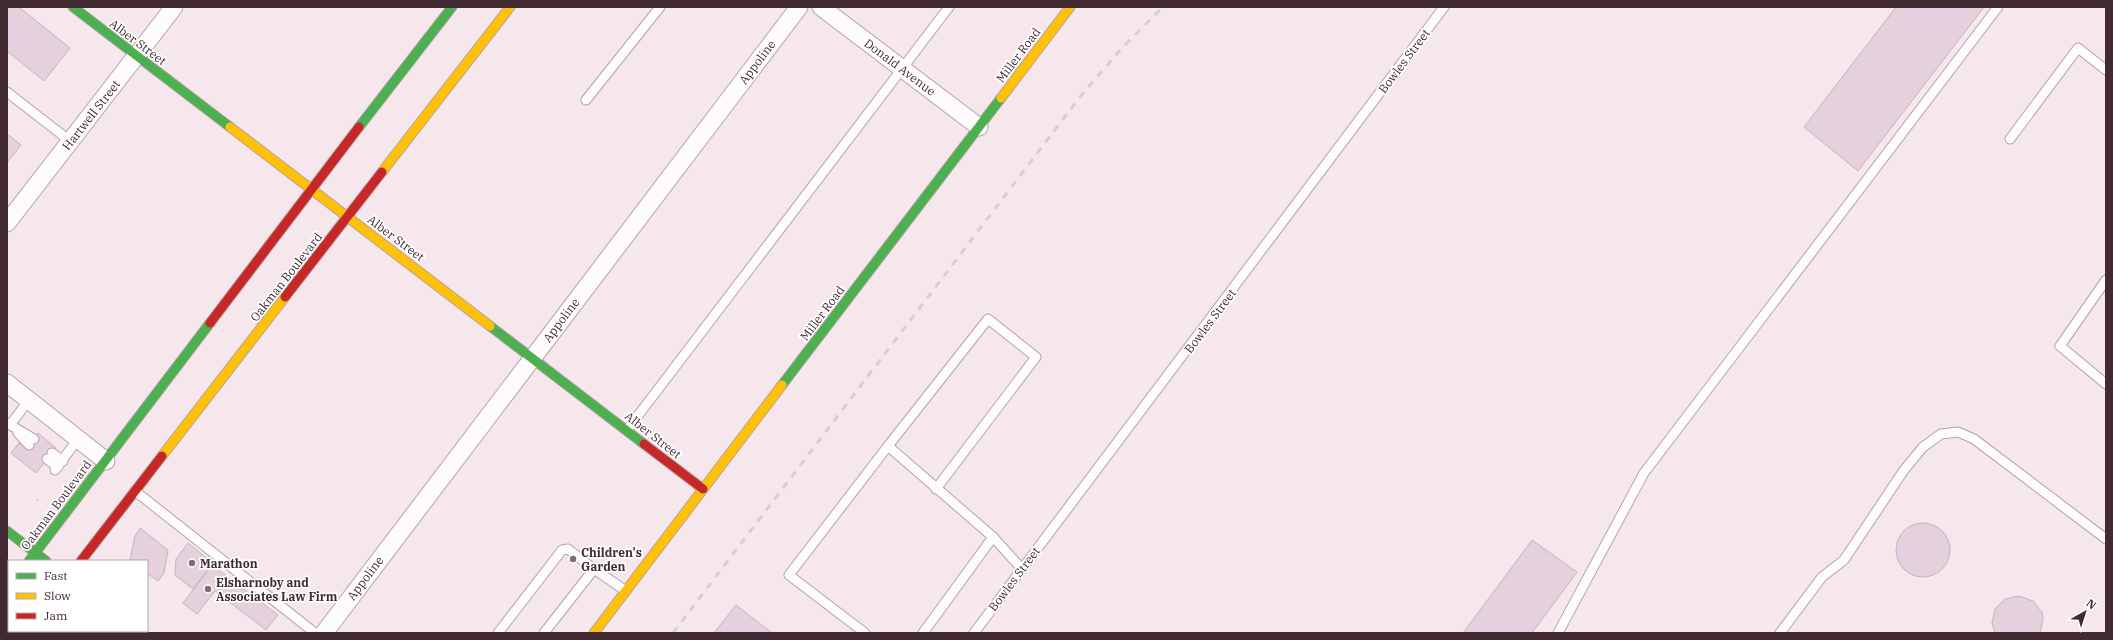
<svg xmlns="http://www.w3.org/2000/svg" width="2113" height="640" font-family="'IBM Plex Serif',serif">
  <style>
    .building { fill: #e5d0dd; stroke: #c4b4bd }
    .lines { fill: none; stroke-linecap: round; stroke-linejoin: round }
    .lane-casing { stroke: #b4a3a9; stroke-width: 11 }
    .street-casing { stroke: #b4a3a9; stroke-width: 19 }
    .fast-casing { stroke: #b4a3a9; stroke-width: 11 }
    .slow-casing { stroke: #b4a3a9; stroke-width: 11 }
    .jam-casing { stroke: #b4a3a9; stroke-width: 11 }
    .path { stroke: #dbd5d8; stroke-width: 2.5; stroke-dasharray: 3 3; stroke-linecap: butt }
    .lane { stroke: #fefbfc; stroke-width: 9 }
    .street { stroke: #fefbfc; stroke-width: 17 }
    .fast { stroke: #4caf50; stroke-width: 9 }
    .slow { stroke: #ffc107; stroke-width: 9 }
    .jam { stroke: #c62828; stroke-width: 9 }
    .rail { stroke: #d5d0d2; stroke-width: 3; stroke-dasharray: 7 7; stroke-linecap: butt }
    .poi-dot { fill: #816c74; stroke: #fff; stroke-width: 1.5 }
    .labels { text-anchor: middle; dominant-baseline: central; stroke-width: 3.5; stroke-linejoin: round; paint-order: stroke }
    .street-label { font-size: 12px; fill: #422a33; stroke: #fff }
    .poi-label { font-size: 12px; font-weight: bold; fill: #422a33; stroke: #fff; text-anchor: start }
  </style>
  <rect width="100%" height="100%" fill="#f6e7ec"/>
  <g class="building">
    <path d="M 7,7 L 19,7 L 70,48 L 44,81 L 7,51 Z"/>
    <path d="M 1896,7 L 1984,7 L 1858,171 L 1804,127 Z"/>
    <path d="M 7,134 L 21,145 L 7,163 Z"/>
    <path d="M 38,433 L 56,448 L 36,473 L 11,453 L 19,443 L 26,448 Z"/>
    <circle cx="1923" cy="550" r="27"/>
    <path d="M 140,528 L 168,550 L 164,573 L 158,581 L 147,573 L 147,561 L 130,560 L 135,536 Z"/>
    <path d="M 1532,540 L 1577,572 L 1532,633 L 1463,633 Z"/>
    <path d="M 188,543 L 213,563 L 193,589 L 175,575 L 176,559 Z"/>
    <path d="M 212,565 L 278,615 L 266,630 L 215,591 L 197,614 L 183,603 Z"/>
    <path d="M 2019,596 L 2033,601 L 2042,612 L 2043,619 L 2040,633 L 1995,633 L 1992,623 L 1995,609 L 2005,599 Z"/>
    <path d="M 736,605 L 772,633 L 714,633 Z"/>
  </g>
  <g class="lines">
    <g class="lane-casing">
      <g id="lane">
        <path d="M 7,92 L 70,141"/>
        <path d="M 586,100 L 660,7"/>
        <path d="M 2010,139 L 2078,48 L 2106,70"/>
        <path d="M 2106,280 L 2060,346 L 2106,384"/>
        <path d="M 7,423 L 34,439"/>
        <path d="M 10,425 L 29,400"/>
        <path d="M 627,430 L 949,7"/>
        <path d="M 18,433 L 29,445"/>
        <path d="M 888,446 L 988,319 L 1036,357 L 936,489"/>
        <path d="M 52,453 L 63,461"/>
        <path d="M 47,459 L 58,467"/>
        <path d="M 55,470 L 78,439"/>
        <path d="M 135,491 L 315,633"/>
        <path d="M 594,569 L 626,591"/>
        <path d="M 109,633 L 110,631"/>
        <path d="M 498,633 L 562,550 L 568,549 L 594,569 L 544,633"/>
        <path d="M 865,633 L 789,575 L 888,446 L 993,537 L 1022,569"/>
        <path d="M 923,633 L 993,537"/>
        <path d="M 974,633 L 1444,7"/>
        <path d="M 1558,633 L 1644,473 L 1998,7"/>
        <path d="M 1780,633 L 1822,577 L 1844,560 L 1904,470 L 1923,447 L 1941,434 L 1958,432 L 1974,439 L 2106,539"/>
      </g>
    </g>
    <g class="street-casing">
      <g id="street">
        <path d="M 821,7 L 979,127"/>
        <path d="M 7,223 L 174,7"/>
        <path d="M 7,383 L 106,461"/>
        <path d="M 324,633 L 799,7"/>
      </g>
    </g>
    <g class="fast-casing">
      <g id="fast">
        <path d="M 73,7 L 230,127"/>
        <path d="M 359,127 L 452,7"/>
        <path d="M 490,326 L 644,444"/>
        <path d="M 782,385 L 1001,98"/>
        <path d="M 7,531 L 46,561"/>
        <path d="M 29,561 L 210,323"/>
      </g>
    </g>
    <g class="slow-casing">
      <g id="slow">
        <path d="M 1001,98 L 1070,7"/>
        <path d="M 230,127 L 490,326"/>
        <path d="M 382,172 L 510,7"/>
        <path d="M 162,456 L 285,297"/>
        <path d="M 136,631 L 139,633"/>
        <path d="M 25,633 L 26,631"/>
        <path d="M 594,633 L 782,385"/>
      </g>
    </g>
    <g class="jam-casing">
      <g id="jam">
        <path d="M 285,297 L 382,172"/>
        <path d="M 210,323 L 359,127"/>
        <path d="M 644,444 L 703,489"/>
        <path d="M 81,561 L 162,456"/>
        <path d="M 7,590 L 9,588"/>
      </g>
    </g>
    <path class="path" d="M 37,501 L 38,499"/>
    <use href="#lane" class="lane"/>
    <use href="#street" class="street"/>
    <use href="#fast" class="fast"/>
    <use href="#slow" class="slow"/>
    <use href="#jam" class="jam"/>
    <path class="rail" d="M 673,633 L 1079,98 L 1122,48 L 1163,7"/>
  </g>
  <g class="poi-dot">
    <circle cx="573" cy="559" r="4"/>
    <circle cx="192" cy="563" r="4"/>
    <circle cx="208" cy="589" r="4"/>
  </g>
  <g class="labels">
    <g class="street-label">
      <text transform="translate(138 42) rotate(37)">Alber Street</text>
      <text transform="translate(1018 55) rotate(-53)">Miller Road</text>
      <text transform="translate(1404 61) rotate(-53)">Bowles Street</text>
      <text transform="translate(757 62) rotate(-53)">Appoline</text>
      <text transform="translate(900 67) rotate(37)">Donald Avenue</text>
      <text transform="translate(91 115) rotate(-52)">Hartwell Street</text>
      <text transform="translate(396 238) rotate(37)">Alber Street</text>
      <text transform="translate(286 277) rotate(-52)">Oakman Boulevard</text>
      <text transform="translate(822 313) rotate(-53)">Miller Road</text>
      <text transform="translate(561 320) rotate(-53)">Appoline</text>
      <text transform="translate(1210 321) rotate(-53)">Bowles Street</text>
      <text transform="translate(653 435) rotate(38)">Alber Street</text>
      <text transform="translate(56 505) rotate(-53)">Oakman Boulevard</text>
      <text transform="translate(365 578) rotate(-53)">Appoline</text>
      <text transform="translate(1014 579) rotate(-53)">Bowles Street</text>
    </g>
    <g class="poi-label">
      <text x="581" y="552">Children's<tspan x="581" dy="14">Garden</tspan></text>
      <text x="200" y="563">Marathon</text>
      <text x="216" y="582">Elsharnoby and<tspan x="216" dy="14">Associates Law Firm</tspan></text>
    </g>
  </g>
  <rect width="2113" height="640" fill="none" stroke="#422a33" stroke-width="16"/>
  <rect x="8" y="560" width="140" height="72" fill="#ffffff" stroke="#b3aaad"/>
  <rect x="16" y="573" width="20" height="6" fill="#4caf50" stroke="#b3aaad"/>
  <text x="44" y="580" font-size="12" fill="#422a33">Fast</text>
  <rect x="16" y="593" width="20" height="6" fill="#ffc107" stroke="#b3aaad"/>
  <text x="44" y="600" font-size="12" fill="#422a33">Slow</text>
  <rect x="16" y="613" width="20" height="6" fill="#c62828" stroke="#b3aaad"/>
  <text x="44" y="620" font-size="12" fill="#422a33">Jam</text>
  <g transform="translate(2085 612) rotate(39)" stroke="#ffffff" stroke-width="3" paint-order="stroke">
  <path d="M0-3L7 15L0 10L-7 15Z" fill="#422a33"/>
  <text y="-6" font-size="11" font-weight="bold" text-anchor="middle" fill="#422a33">N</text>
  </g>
</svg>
